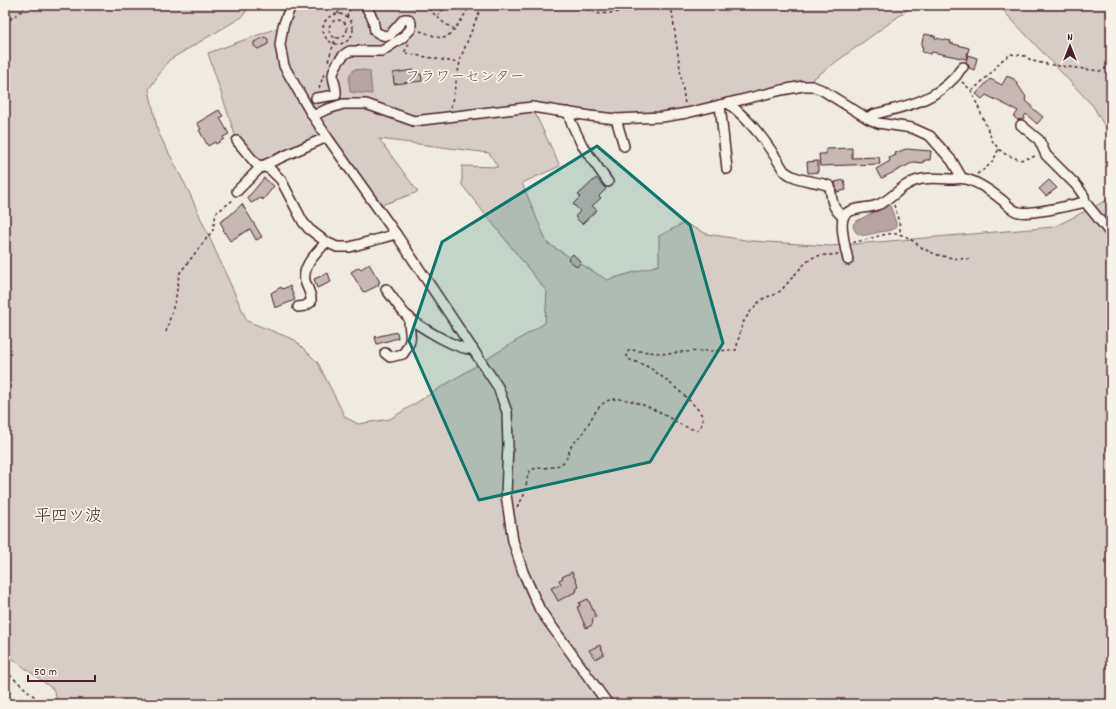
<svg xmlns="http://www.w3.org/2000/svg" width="1116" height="709" font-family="Dekko,'Klee One',sans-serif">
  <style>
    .green { fill: #d8cdc6; stroke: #917678 }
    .water { fill: #b7a4a2; stroke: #8b6f72 }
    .building { fill: #c6b8b3; stroke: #4a1f2b }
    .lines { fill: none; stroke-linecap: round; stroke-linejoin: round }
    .minor-casing { stroke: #4a1f2b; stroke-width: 12 }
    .path { stroke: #4a1f2b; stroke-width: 1.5; stroke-dasharray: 3 3; stroke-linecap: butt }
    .minor { stroke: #f7f3e8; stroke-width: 9 }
    .marked { fill: #0f766e; fill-opacity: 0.2; stroke: #0f766e; stroke-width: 3; stroke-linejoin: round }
    .labels { text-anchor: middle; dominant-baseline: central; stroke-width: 3.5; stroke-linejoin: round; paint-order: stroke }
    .park-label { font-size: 15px; fill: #6e4a52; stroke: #f7f3e8 }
    .quarter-label { font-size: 17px; fill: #4a1f2b; stroke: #f7f3e8 }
  </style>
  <rect width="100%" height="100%" fill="#f0ebe0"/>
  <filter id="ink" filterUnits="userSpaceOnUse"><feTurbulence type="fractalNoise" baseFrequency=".025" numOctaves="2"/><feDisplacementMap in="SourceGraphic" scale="8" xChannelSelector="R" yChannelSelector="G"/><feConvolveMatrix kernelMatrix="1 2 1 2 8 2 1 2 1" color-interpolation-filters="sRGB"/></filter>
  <g filter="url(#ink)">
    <g class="green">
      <path d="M 5,5 L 250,5 L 242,17 L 169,60 L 149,89 L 158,132 L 189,192 L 247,321 L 295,340 L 318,363 L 345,417 L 358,424 L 390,419 L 545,323 L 547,292 L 462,185 L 462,166 L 498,167 L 489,153 L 379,139 L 418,192 L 376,207 L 327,137 L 262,166 L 237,141 L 208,53 L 283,26 L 291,5 L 914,5 L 803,86 L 750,98 L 633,119 L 532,107 L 560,166 L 522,183 L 547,243 L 607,280 L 659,265 L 659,236 L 684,223 L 707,234 L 752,241 L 831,246 L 1054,227 L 1111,198 L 1111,704 L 59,704 L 53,689 L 5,653 Z"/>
      <path d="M 998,5 L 1111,5 L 1111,137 L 1093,106 Z"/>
    </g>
    <g class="water">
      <path d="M 355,69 L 370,71 L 372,94 L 350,92 C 349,83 347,74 355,69 Z"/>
      <path d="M 887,205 L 890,205 L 896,223 L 896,228 C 891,231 885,231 880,232 C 869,234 856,241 853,225 L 855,222 Z"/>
    </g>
    <g class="building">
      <path d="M 924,34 L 935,36 L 935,38 L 951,41 L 950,43 L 969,48 L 966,59 L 932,52 L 931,54 L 922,52 L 923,47 L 921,47 Z"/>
      <path d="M 265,37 L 268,39 L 268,44 L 258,49 L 254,46 L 254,42 Z"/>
      <path d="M 968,55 L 977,58 L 974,70 L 969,68 L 969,66 L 966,62 Z"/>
      <path d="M 414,70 L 414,74 L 421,74 L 422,81 L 394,84 L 393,73 Z"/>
      <path d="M 1007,76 L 1014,79 L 1026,97 L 1025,100 L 1031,105 L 1031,107 L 1043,117 L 1037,124 L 1026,114 L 1023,119 L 1018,120 L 1014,117 L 1018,111 L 986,95 L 982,99 L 976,94 L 990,79 L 1002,85 Z"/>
      <path d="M 219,110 L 223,116 L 220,118 L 229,134 L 223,137 L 224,139 L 216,144 L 215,142 L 208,146 L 199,130 L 201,129 L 197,123 Z"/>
      <path d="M 852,148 L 852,158 L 879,157 L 880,164 L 820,166 L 819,154 L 826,154 L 826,149 Z"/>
      <path d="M 906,149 L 931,151 L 930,160 L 925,160 L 925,161 L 923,161 L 923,163 L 914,162 L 882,178 L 880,177 L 876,169 L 890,161 L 889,158 L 896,155 L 895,153 Z"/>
      <path d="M 818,161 L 818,172 L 808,173 L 807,162 Z"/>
      <path d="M 264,178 L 274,186 L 263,200 L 261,198 L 251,203 L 247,197 L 250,195 Z"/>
      <path d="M 596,178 L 606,189 L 599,196 L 601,198 L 592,206 L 597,210 L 582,224 L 575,217 L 580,211 L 573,204 L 580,197 L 578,195 Z"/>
      <path d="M 844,180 L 846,190 L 837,192 L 835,182 Z"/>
      <path d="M 1049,180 L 1057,188 L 1046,196 L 1039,189 Z"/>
      <path d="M 242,204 L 262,237 L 256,240 L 250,229 L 230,241 L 223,230 L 224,229 L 220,222 L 229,216 Z"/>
      <path d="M 573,254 L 581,262 L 577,267 L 568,259 Z"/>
      <path d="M 369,264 L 380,282 L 378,283 L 379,285 L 365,292 L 364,291 L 363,292 L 351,272 L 359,267 L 361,269 Z"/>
      <path d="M 328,273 L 331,282 L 317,288 L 314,279 Z"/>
      <path d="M 290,286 L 295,300 L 275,308 L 271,293 L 281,287 L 282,289 Z"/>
      <path d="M 397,332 L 398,338 L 377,344 L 375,337 Z"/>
      <path d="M 572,572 L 579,587 L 576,589 L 577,591 L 558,601 L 551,588 L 561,584 L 559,580 L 563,578 L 562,577 Z"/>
      <path d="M 588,599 L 596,617 L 593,618 L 592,625 L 586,628 L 577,607 L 580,606 L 579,603 Z"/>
      <path d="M 600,645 L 604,654 L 595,659 L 589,650 Z"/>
    </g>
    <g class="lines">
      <g class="minor-casing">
        <g id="minor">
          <path d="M 291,5 L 283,26 L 280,45 L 284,66 L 311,113 L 327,137 L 396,234 L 498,387 L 507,412 L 508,444 L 506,495 L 513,541 L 523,572 L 540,610 L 608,704"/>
          <path d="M 316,98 L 336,95 C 337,88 333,81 333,75 C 334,67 342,54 350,51 L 382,51 L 402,38 L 411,29 L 411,23 L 408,19 L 404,19 L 390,35 C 385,37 379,34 375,31 L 373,19 L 365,5"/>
          <path d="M 728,103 C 753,123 768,144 784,171 C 798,182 814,180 830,186 C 832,200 831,207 843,217"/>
          <path d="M 720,105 L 727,169"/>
          <path d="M 568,112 L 571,122 L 582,145 L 608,182"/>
          <path d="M 313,116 L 325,110 L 343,104 L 366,104 L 414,121 L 532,107 L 590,116 L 616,119 L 662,117 L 687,113 L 782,90 L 803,86 L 812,86 L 822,90 L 867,118 L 878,123 L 912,128 L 930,136 L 952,161 L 962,178"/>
          <path d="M 867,118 L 872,115 C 904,106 931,103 955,77 C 958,74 959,70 963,67"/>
          <path d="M 616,119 L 624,146"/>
          <path d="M 1021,125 L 1039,140 L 1046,155 L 1077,186 L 1084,196 L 1085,202 L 1111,234"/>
          <path d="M 237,141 L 256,164 L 270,169 L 281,180 L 303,222 L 309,229 L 326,242 L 337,247 L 350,247 L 396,234"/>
          <path d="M 237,191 L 262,166 L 327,137"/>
          <path d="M 848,260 C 846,251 839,224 844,216 C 849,207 868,209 877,205 C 887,202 894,194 902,188 C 918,176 932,178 951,179 C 956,179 961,178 966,179 C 978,182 992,192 1002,200 C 1008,205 1012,211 1019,212 C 1033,215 1070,205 1085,202"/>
          <path d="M 386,289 C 393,298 399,308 407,316 C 418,326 459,351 473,349"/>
          <path d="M 298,307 L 305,306 L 311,302 C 312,294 307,288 305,281 C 302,265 317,253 326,242"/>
          <path d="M 385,353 L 390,357 L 403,354 C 416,335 408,337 409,317"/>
        </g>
      </g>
      <g class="path">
        <path d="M 411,5 L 414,12"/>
        <path d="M 424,5 L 444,23 L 454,29"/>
        <path d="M 575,5 L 600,14 L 681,5"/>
        <path d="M 671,5 L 685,104"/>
        <circle cx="338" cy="29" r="15"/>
        <path d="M 338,14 L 340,5"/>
        <path d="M 438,16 L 446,5"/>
        <path d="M 347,17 L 351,5"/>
        <circle cx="338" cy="29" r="9"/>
        <path d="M 5,23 L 23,10 L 24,5"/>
        <path d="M 420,31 C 427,33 435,37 442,38 C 451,39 466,13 470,5"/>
        <path d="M 409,44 L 404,53 L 459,63"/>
        <path d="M 328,61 L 336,37"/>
        <path d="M 962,82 L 971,90 L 993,142 L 1000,150 L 1005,154 L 1020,160 L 1036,156"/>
        <path d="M 319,88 L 324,74"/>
        <path d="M 972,91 L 993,71 L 1001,61 L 1011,54 L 1025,56 L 1032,61 L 1052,65 L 1100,71 L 1104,70 L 1111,59"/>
        <path d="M 451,107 L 461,57 L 482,5"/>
        <path d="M 977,174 C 989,167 994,161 999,148"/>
        <path d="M 894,205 L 900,226 L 900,235"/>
        <path d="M 853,242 C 869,241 887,230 902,235 C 909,237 915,243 921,247 C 937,257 953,259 972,259"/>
        <path d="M 166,332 L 176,297 L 179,274 L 213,230 L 216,213 L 233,200"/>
        <path d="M 517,507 C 520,502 524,497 525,491 C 527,485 526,477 530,471 C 535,465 558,472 566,459 C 569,454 569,449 572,445 C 576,440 581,436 584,431 C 592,419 599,398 617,399 C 632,399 649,407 663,414 C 676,421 683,428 698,430 C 701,426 704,422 702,416 C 699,406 661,375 650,368 C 643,364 636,362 628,359 L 626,353 L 630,350 L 668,354 L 679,352 L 736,350 C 738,342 740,330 743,323 C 746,317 757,302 763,299 C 768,295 773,297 779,292 C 789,283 806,258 817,256 C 824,255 832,255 839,254"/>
        <path d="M 5,671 L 43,704"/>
      </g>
      <use href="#minor" class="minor"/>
    </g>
  </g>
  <path class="marked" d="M 597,146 L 690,225 L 723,343 L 650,462 L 479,500 L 409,341 L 442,242 Z"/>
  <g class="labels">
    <g class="park-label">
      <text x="465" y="78">フラワーセンター</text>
    </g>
    <g class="quarter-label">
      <text x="68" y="518">平四ツ波</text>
    </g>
  </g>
  <rect width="1116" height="709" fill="none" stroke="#f7f3e8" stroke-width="20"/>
  <rect x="10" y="10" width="1096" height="689" fill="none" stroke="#4a1f2b" stroke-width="1.5" filter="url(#ink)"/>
  <g transform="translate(1070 46)" stroke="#f7f3e8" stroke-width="3" paint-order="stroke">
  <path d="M0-3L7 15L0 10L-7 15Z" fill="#4a1f2b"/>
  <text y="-6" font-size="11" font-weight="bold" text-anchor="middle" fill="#4a1f2b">N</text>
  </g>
  <path d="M28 675v6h67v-6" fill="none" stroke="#4a1f2b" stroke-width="2"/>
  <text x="34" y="675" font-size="12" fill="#4a1f2b" stroke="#f7f3e8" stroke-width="3" paint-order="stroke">50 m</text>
</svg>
